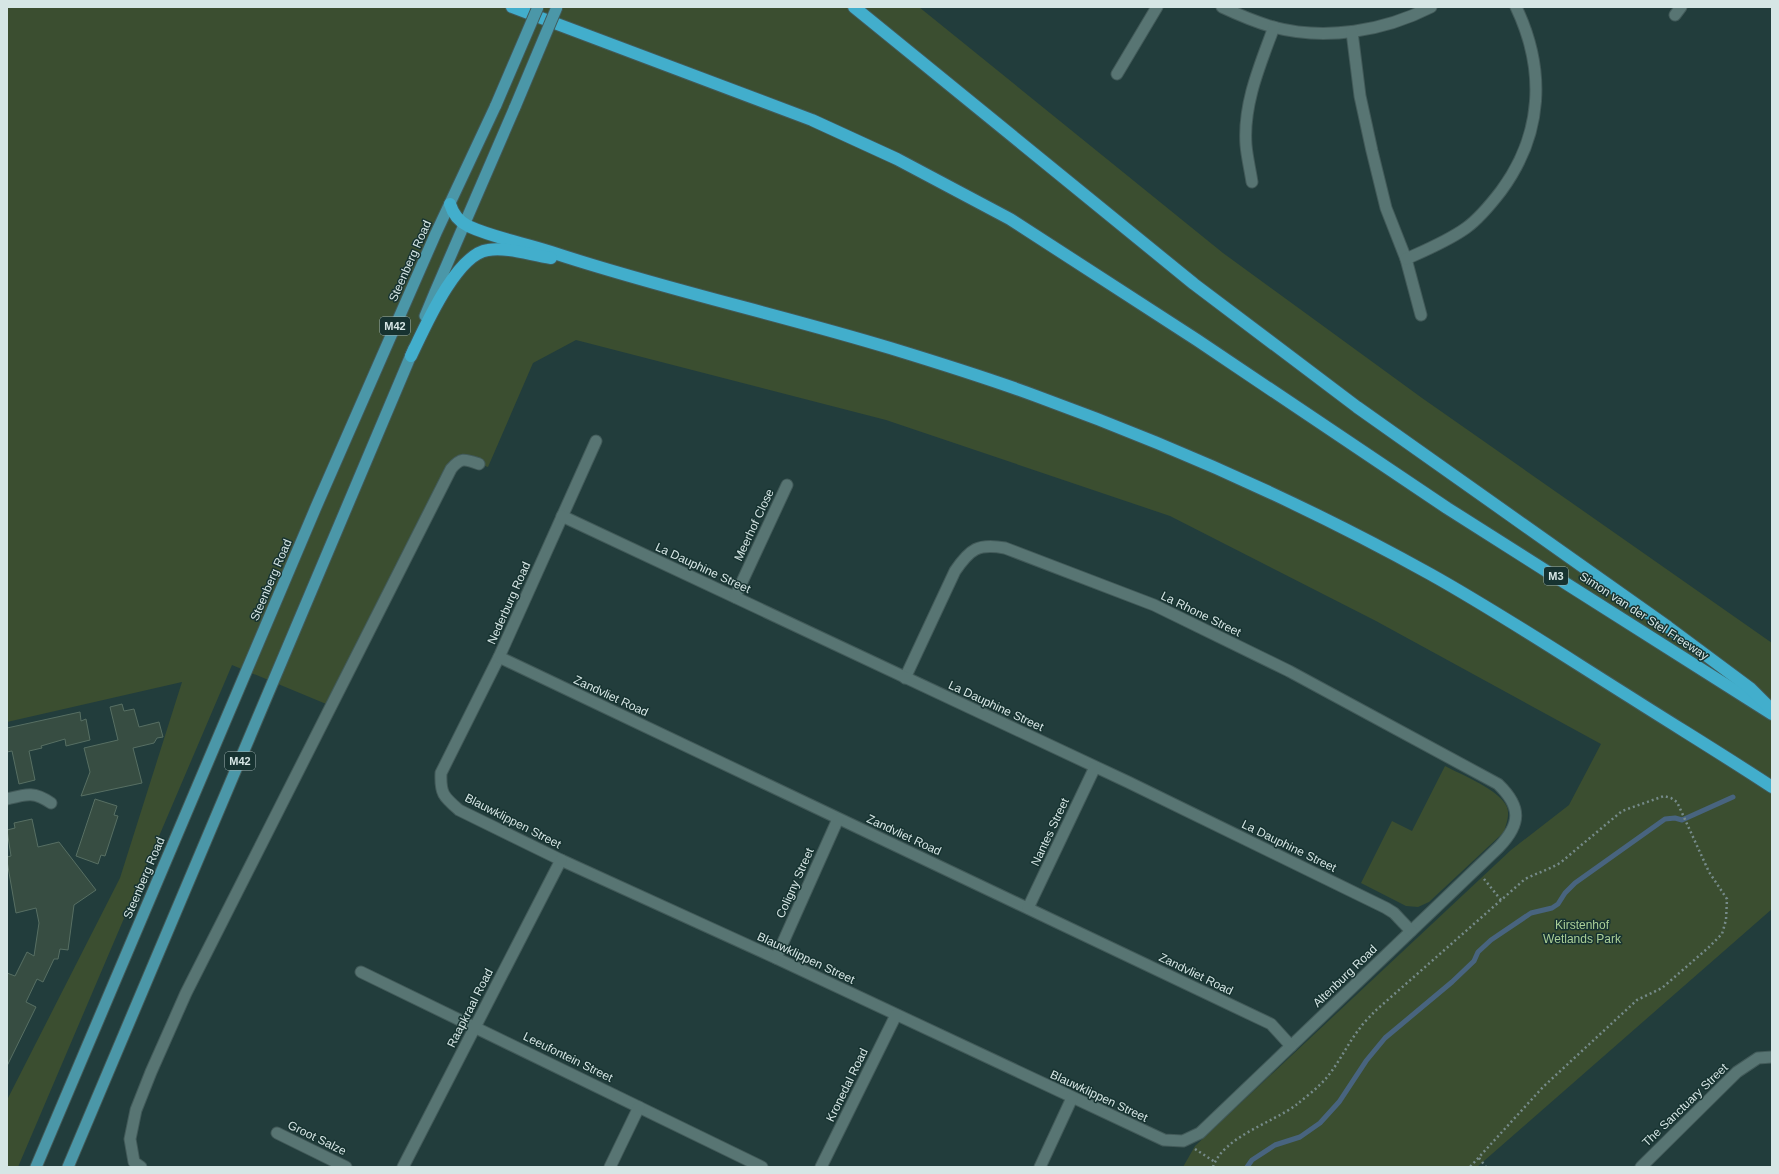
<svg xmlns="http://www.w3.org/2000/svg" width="1779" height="1174" font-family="Helvetica,sans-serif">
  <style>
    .green { fill: #3b4e30 }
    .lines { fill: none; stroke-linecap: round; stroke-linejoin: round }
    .stream { stroke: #48647f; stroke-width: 5 }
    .building { fill: #374d42; stroke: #576f63 }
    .minor-casing { stroke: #425a59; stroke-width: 13 }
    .primary-casing { stroke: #425a59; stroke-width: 13 }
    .motorway-casing { stroke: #425a59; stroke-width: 14 }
    .path { stroke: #768b8a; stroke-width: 2.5; stroke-dasharray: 2 3; stroke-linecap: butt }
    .minor { stroke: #587573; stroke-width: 11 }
    .primary { stroke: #4b97a8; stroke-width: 11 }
    .motorway { stroke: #42aecc; stroke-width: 12 }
    .primary-bridge-casing { stroke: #425a59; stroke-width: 13; stroke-linecap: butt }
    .primary-bridge { stroke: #4b97a8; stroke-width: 11 }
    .labels { text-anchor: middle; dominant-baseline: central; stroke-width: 3; stroke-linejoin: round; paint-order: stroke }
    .shield { fill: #173331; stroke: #9db0af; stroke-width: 1 }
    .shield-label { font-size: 11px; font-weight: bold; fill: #d6e6e5 }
    .street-label { font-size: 12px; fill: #d6e6e5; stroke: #173331 }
    .park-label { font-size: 12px; fill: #abcf97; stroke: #173331 }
  </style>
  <rect width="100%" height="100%" fill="#223d3c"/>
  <g class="green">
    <path d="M 7,7 L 919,7 L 1223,253 L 1422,398 L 1772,643 L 1772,909 L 1477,1167 L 1183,1167 L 1195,1146 L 1511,850 L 1569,805 L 1601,744 L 1376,621 L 1170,516 L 886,420 L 576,340 L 533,363 L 488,467 L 479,464 L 457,461 L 331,706 L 232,665 L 18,1167 L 7,1167 L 7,1100 L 120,878 L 182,682 L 7,722 Z"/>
    <path d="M 1445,766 C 1462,775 1500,790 1507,807 C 1510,816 1506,824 1504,832 L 1429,902 L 1418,907 L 1406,906 L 1361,883 L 1392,821 L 1412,831 Z"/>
  </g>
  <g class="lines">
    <path class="stream" d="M 1247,1167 L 1252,1160 L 1275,1145 L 1300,1137 L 1320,1123 L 1339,1102 L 1366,1061 L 1385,1038 L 1452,982 L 1474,961 L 1478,952 L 1491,940 L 1531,913 L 1552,908 L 1558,904 L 1565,893 L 1575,883 L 1665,819 L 1675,818 L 1682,820 L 1733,797"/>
  </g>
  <g class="building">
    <path d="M 122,704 L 124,711 L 134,709 L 139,727 L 159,722 L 163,737 L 157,738 L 154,743 L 133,748 L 142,783 L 81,796 L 90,772 L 84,748 L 118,740 L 110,707 Z"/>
    <path d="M 80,712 L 81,721 L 86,719 L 90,740 L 66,746 L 65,739 L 41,746 L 42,748 L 29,751 L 35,780 L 19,784 L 12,751 L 7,752 L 7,728 Z"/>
    <path d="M 95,799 L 117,806 L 114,815 L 118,816 L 105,856 L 101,855 L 98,864 L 76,856 Z"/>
    <path d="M 32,819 L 38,847 L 59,842 L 96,890 L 74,905 L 68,950 L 60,949 L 58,959 L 54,959 L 43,982 L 37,979 L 26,1002 L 36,1007 L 7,1066 L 7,973 L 15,976 L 27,952 L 34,956 L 39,923 L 36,908 L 16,913 L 7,861 L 7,857 L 11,856 L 7,830 L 15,828 L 14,823 Z"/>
  </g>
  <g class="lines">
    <g class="minor-casing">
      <g id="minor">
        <path d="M 1222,7 C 1239,15 1256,22 1273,27 C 1326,41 1384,31 1431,7"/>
        <path d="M 1675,15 L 1681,7"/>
        <path d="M 1352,32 L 1360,96 L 1372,151 L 1386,208 L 1406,259 L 1421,315"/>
        <path d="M 1117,74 L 1157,7"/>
        <path d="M 1252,182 C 1250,169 1247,157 1246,145 C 1243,104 1260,65 1274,27"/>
        <path d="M 1406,259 C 1426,250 1448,241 1466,228 C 1480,218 1491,204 1501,191 C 1543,134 1546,70 1516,7"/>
        <path d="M 596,441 L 499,657 L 441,773 C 440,794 444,797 459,810 L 561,860 L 776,958 L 1164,1140 L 1183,1141 L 1200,1133 L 1499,847 C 1521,824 1522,807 1498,784 L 1289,671 L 1154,605 L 1005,548 C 978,543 970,549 955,571 L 905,678"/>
        <path d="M 562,516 L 1128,782 L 1386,908 L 1394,913 L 1411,931"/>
        <path d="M 735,597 L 787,485"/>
        <path d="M 499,657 L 1271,1024 L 1291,1046"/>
        <path d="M 7,799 C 26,794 34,791 51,803"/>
        <path d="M 1028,908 L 1095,767"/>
        <path d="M 776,958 L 838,819"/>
        <path d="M 361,972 L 762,1167"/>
        <path d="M 277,1133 L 346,1167"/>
        <path d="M 141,1167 L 134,1162 L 130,1139 L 136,1110 L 151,1072 L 186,993 L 451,469 C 461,457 465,459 479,464"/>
        <path d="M 403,1167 L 561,860"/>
        <path d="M 610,1167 L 639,1107"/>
        <path d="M 821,1167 L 896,1015"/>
        <path d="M 1040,1167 L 1072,1098"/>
        <path d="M 1641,1167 L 1737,1072 L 1758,1058 L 1772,1057"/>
      </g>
    </g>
    <g class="primary-casing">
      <g id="primary">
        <path d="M 425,316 L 435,292 L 515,107"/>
        <path d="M 36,1167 L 316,507 L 436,233 L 496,105"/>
        <path d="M 68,1167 L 414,348"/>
      </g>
    </g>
    <g class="motorway-casing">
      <g id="motorway">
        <path d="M 512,7 L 812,120 L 897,159 L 1010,219 L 1197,340 L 1447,508 L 1772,714"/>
        <path d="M 854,7 L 1194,284 L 1357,407 L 1668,627 L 1750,688 L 1770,708"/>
        <path d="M 450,204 C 453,214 458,221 468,226 C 494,238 524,243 551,252 C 663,289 778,314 890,348 C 939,363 988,378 1036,396 C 1171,445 1304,504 1430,574 C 1498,612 1563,655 1630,697 C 1677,727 1725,756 1772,787"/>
        <path d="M 411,356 C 424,329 456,254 488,250 C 508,247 530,255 551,258"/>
      </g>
    </g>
    <g class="path">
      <path d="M 1484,879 L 1501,900"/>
      <path d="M 1195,1149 L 1215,1162"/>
      <path d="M 1479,1158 L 1486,1167"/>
      <path d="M 1213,1167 C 1223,1137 1272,1123 1296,1105 C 1306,1097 1319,1087 1328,1076 C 1340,1061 1348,1043 1360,1028 C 1364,1022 1370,1017 1374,1012 L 1525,879 C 1537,873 1548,870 1560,863 L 1622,811 L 1664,796 L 1671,798 L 1677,802 L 1709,872 L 1727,899 L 1726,920 L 1722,934 L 1708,948 L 1662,988 L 1637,1000 L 1543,1087 L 1470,1167"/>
    </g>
    <use href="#minor" class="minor"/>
    <use href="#primary" class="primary"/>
    <use href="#motorway" class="motorway"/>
    <g class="primary-bridge-casing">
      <g id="primary-bridge">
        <path d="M 496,105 L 538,7"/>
        <path d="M 515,107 L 557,7"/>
      </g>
    </g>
    <use href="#primary-bridge" class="primary-bridge"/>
  </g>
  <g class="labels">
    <g class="shield">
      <rect x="380" y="317" width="30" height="18" rx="3"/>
      <rect x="1544" y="567" width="24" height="18" rx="3"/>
      <rect x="225" y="752" width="30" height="18" rx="3"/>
    </g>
    <g class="shield-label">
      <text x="395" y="326">M42</text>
      <text x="1556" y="576">M3</text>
      <text x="240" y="761">M42</text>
    </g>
    <g class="street-label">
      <text transform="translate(410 261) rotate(-66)">Steenberg Road</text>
      <text transform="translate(754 525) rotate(-65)">Meerhof Close</text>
      <text transform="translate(703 568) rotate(25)">La Dauphine Street</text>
      <text transform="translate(271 580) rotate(-67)">Steenberg Road</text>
      <text transform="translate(509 603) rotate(-66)">Nederburg Road</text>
      <text transform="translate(1201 614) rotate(26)">La Rhone Street</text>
      <text transform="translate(1644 616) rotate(33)">Simon van der Stel Freeway</text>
      <text transform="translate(611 696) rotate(25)">Zandvliet Road</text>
      <text transform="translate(996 706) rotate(25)">La Dauphine Street</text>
      <text transform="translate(513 821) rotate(27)">Blauwklippen Street</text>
      <text transform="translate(1050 832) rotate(-65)">Nantes Street</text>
      <text transform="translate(904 835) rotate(25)">Zandvliet Road</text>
      <text transform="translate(1289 846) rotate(26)">La Dauphine Street</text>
      <text transform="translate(144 878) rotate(-67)">Steenberg Road</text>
      <text transform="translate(795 883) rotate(-66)">Coligny Street</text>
      <text transform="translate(806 958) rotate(25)">Blauwklippen Street</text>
      <text transform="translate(1196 974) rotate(26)">Zandvliet Road</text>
      <text transform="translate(1345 976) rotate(-44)">Altenburg Road</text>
      <text transform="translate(470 1008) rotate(-63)">Raapkraal Road</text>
      <text transform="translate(568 1057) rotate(26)">Leeufontein Street</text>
      <text transform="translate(847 1085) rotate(-64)">Kronedal Road</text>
      <text transform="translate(1099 1096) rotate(25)">Blauwklippen Street</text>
      <text transform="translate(1685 1105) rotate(-44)">The Sanctuary Street</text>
      <text transform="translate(317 1138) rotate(26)">Groot Salze</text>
    </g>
    <g class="park-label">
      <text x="1582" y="925">Kirstenhof<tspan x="1582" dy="14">Wetlands Park</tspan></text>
    </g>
  </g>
  <rect width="1779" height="1174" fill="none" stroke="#d6e6e5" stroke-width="16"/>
</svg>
